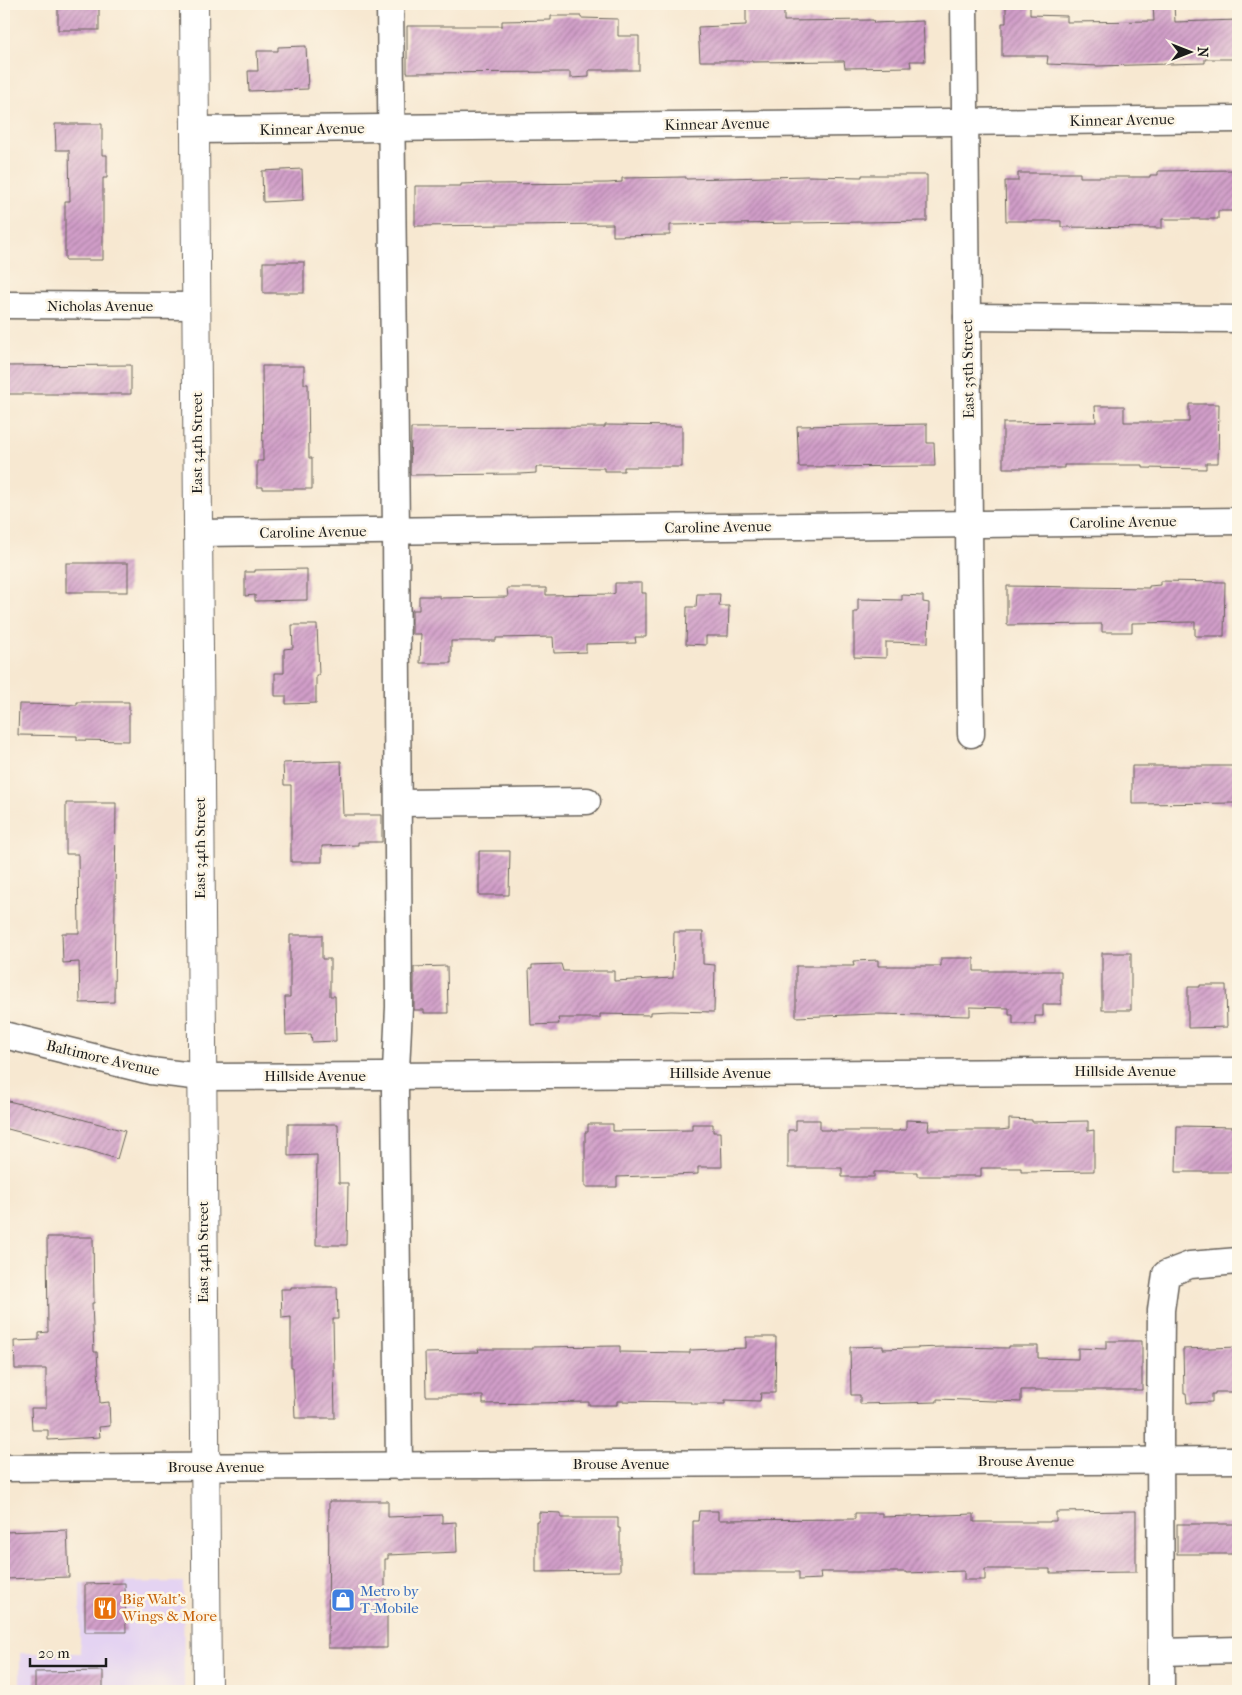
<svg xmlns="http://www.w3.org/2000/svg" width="1242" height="1695" font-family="'IM FELL French Canon',serif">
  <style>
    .built { fill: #e4d3f2 }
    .building { fill: url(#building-hatch) }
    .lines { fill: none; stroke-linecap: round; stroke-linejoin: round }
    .minor-casing { stroke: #69635b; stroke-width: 29 }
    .major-casing { stroke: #69635b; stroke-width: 30 }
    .minor { stroke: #fff; stroke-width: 26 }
    .major { stroke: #fff; stroke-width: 28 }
    .labels { text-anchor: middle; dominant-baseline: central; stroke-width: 5; stroke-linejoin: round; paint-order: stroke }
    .street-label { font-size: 15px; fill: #1c1c1c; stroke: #fcf5e5 }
    .shop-label { font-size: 15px; fill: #366cbe; stroke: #fcf5e5; text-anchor: start }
    .food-label { font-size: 15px; fill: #c56008; stroke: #fcf5e5; text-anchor: start }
  </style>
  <defs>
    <pattern id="building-hatch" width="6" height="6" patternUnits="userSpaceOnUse" patternTransform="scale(1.25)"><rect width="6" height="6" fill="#d19ec9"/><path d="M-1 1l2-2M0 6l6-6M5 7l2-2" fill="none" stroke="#a980a2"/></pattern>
  </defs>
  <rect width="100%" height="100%" fill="#fcf5e5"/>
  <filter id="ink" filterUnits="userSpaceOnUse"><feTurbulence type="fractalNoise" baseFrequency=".02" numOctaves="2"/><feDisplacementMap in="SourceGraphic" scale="10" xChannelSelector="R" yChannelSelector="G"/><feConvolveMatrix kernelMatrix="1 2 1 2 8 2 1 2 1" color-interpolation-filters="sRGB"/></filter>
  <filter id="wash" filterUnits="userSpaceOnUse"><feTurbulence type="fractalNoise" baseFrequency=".0096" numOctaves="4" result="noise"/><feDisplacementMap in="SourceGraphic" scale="20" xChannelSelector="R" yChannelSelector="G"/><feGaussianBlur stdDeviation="1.12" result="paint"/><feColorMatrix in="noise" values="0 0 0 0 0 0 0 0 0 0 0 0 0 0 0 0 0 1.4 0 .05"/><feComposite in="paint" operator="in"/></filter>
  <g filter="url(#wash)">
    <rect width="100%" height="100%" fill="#f7e8d1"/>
    <path class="built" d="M 183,1582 L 184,1691 L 20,1691 L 20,1653 L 80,1653 L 80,1583 Z"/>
    <g id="blocks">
      <g class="building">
        <rect x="58" y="4" width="41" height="26"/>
        <path d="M 746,4 L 784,4 L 784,21 L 873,20 L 874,23 L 923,21 L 925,61 L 910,61 L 911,67 L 845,68 L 844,61 L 752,62 L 752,61 L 700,61 L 698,27 L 746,25 Z"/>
        <path d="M 1006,4 L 1030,4 L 1030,15 L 1067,16 L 1067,22 L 1154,21 L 1153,4 L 1174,4 L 1175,22 L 1238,20 L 1238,59 L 1205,59 L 1205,63 L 1098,66 L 1047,64 L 1048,56 L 1002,56 L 1002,23 L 1006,23 Z"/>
        <path d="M 551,16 L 581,16 L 581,18 L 618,19 L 618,36 L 639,36 L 639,70 L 589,70 L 589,77 L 570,78 L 570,72 L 407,73 L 407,26 L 502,26 L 502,21 L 551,20 Z"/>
        <path d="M 306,46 L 308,89 L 249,91 L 248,71 L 258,71 L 257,51 L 278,51 L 278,47 Z"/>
        <path d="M 55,124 L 102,124 L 102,155 L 107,155 L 107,178 L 103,178 L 103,260 L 65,260 L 65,201 L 70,201 L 69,150 L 56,150 Z"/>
        <path d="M 302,169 L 303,200 L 263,202 L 262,171 Z"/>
        <path d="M 1238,170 L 1238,211 L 1218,211 L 1218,219 L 1162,219 L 1162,228 L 1061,227 L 1061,221 L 1006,221 L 1005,181 L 1018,181 L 1018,173 L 1080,173 L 1080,177 L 1150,177 L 1150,175 L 1158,175 L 1158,171 Z"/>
        <path d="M 862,175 L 927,175 L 927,221 L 670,225 L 670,235 L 613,236 L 613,224 L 415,226 L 415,186 L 461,186 L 461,184 L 491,183 L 491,184 L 608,183 L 622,182 L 622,178 L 686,177 L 686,179 L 807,176 L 862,177 Z"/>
        <rect x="263" y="262" width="41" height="31"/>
        <path d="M 131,365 L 131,394 L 4,394 L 4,366 Z"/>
        <path d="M 262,366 L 304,366 L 304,384 L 308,384 L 309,458 L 312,458 L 312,489 L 263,489 L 263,487 L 257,487 L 257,461 L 263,461 Z"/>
        <path d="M 1189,404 L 1219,404 L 1218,463 L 1206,463 L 1206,469 L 1143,468 L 1143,465 L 1064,465 L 1064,468 L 1003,468 L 1003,423 L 1096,422 L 1095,406 L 1124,406 L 1124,422 L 1189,422 Z"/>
        <path d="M 927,424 L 927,443 L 934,443 L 935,466 L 799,467 L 797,426 Z"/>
        <path d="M 605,425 L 682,426 L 682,467 L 624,467 L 624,471 L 604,471 L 604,468 L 536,467 L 536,473 L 521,474 L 410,475 L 411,428 L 605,427 Z"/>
        <rect x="66" y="563" width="62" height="29"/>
        <path d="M 307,569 L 307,600 L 255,601 L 255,595 L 245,596 L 245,572 L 255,572 L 255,570 Z"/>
        <path d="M 1160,581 L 1225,582 L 1224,636 L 1195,636 L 1195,622 L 1132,623 L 1132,632 L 1102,632 L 1102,624 L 1007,625 L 1007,586 L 1149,588 L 1149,586 L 1160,585 Z"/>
        <path d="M 615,583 L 642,583 L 642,593 L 646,593 L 646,637 L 635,637 L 636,643 L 586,644 L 586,652 L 554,653 L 553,637 L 496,638 L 496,641 L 451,641 L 451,663 L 420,663 L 421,634 L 412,634 L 412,610 L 419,610 L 419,596 L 440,596 L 440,598 L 508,597 L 507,588 L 546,588 L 546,595 L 612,594 L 615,593 Z"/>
        <path d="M 697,594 L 720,594 L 719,606 L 729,606 L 728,636 L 706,636 L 706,645 L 686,644 L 687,607 L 696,607 Z"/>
        <path d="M 902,595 L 923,596 L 923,602 L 929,603 L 928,643 L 886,642 L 886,658 L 854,657 L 854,612 L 858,612 L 858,599 L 902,600 Z"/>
        <path d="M 292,625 L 317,625 L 319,675 L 316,675 L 316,703 L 286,704 L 286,696 L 275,696 L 275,673 L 284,673 L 284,649 L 293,648 Z"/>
        <path d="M 77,702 L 129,702 L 129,741 L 77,740 L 77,736 L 18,735 L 19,704 L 77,705 Z"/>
        <path d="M 341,761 L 343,815 L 382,815 L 382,842 L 358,842 L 358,845 L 322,846 L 322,862 L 291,862 L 291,785 L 284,785 L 283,763 Z"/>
        <path d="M 1132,766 L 1238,766 L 1238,803 L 1132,804 Z"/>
        <path d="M 66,803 L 116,803 L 114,1002 L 80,1003 L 79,962 L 63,963 L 62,933 L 79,933 L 78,854 L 66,854 Z"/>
        <path d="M 479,851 L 510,851 L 509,895 L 479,895 Z"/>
        <path d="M 674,932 L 703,932 L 703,964 L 715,965 L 714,1012 L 671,1011 L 650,1012 L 650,1015 L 600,1014 L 600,1018 L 558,1018 L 559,1024 L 531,1025 L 529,969 L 532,969 L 532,965 L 561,964 L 563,971 L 614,971 L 614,981 L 673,978 Z"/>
        <path d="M 290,935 L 322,935 L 322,959 L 330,959 L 330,996 L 335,996 L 336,1041 L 312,1042 L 311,1034 L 286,1035 L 285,997 L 290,997 Z"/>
        <rect x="1102" y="953" width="29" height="57"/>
        <path d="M 941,958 L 974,958 L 974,971 L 1061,971 L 1061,1004 L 1043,1004 L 1043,1016 L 1035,1016 L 1035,1024 L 1013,1024 L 1013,1015 L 1009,1015 L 1009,1008 L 970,1007 L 970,1016 L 875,1014 L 796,1017 L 796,966 L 854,966 L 853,961 L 878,960 L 878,966 L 941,966 Z"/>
        <path d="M 447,966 L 448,1013 L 424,1013 L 424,1010 L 414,1010 L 414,967 Z"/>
        <path d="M 1200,985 L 1226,985 L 1227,1027 L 1188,1028 L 1188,987 L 1200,987 Z"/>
        <path d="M 4,1100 L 63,1114 L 125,1131 L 117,1159 L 84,1149 L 4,1128 Z"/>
        <path d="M 1009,1119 L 1032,1120 L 1032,1122 L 1088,1121 L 1088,1131 L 1094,1130 L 1094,1171 L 1021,1172 L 1021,1168 L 981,1168 L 981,1176 L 917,1176 L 917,1172 L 874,1172 L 874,1177 L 842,1177 L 842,1168 L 788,1168 L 788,1130 L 796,1130 L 796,1120 L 820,1120 L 820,1130 L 830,1130 L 830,1131 L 899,1131 L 899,1130 L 906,1130 L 906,1120 L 929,1121 L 928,1130 L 1000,1130 L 1009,1129 Z"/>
        <path d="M 288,1124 L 338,1124 L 339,1183 L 348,1183 L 347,1245 L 316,1245 L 317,1155 L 288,1156 Z"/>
        <path d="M 588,1124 L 613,1124 L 613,1131 L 692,1130 L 692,1124 L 713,1124 L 713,1132 L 721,1132 L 722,1167 L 698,1167 L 698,1174 L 617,1177 L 617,1187 L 585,1187 L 585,1132 L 588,1132 Z"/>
        <path d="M 1177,1126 L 1238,1127 L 1238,1172 L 1176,1172 Z"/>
        <path d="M 47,1237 L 93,1237 L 94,1303 L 92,1303 L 94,1352 L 97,1352 L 100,1403 L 109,1402 L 110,1426 L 99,1427 L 100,1437 L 48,1440 L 48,1430 L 32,1430 L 31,1408 L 46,1408 L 46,1369 L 15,1369 L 14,1341 L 39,1340 L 39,1333 L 48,1332 Z"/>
        <path d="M 291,1287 L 337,1287 L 338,1319 L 333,1319 L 335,1418 L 295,1418 L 293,1367 L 291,1367 L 291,1317 L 282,1318 L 281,1289 L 291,1289 Z"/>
        <path d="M 746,1337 L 776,1337 L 775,1393 L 761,1393 L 760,1401 L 725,1400 L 725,1404 L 691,1404 L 691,1402 L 617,1401 L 617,1405 L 589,1405 L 589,1402 L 483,1404 L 483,1396 L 426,1396 L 425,1353 L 479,1352 L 478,1349 L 533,1349 L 533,1347 L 620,1346 L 620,1352 L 690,1353 L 690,1350 L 746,1348 Z"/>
        <path d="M 1106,1341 L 1142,1341 L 1142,1390 L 1021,1390 L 1021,1402 L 937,1399 L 937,1402 L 860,1404 L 860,1395 L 851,1395 L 850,1347 L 883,1346 L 883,1349 L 943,1347 L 1009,1348 L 1009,1346 L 1038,1346 L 1038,1358 L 1078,1359 L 1078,1348 L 1106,1349 Z"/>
        <path d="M 1238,1347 L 1238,1392 L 1215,1392 L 1215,1394 L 1212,1394 L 1212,1402 L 1187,1403 L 1186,1393 L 1184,1393 L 1183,1349 Z"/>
        <path d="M 329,1501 L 388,1501 L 388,1517 L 442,1515 L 442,1523 L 456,1522 L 457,1552 L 388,1555 L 388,1559 L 385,1559 L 385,1614 L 387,1614 L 387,1648 L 328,1648 Z"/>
        <path d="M 699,1511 L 718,1511 L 718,1520 L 855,1519 L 855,1513 L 882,1513 L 882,1517 L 974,1514 L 974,1522 L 1050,1522 L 1050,1521 L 1056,1521 L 1056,1512 L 1136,1511 L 1136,1572 L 1050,1573 L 1050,1569 L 985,1569 L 985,1580 L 964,1580 L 964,1571 L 906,1573 L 906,1572 L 820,1572 L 821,1579 L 799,1580 L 799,1572 L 693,1572 L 693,1521 L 698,1521 Z"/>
        <path d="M 539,1512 L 561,1513 L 561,1518 L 618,1518 L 618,1528 L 620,1528 L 620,1571 L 536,1572 L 536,1521 L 539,1521 Z"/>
        <rect x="1177" y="1524" width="61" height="30"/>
        <path d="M 67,1530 L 69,1577 L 4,1579 L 4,1532 Z"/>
        <path d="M 125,1583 L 126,1632 L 85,1632 L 85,1584 Z"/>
        <path d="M 103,1671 L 103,1691 L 35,1691 L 35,1672 Z"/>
      </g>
    </g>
  </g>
  <g filter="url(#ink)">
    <use href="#blocks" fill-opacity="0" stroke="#69635b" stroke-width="1"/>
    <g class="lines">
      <g class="minor-casing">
        <g id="minor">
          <path d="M 390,4 L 396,531 L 399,1007 L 395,1091 L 399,1466"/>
          <path d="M 964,4 L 971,734"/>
          <path d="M 195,130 L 1238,119"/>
          <path d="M 4,305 L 196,306"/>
          <path d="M 967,317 L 1238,319"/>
          <path d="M 198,533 L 1238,521"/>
          <path d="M 398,803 L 587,801"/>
          <path d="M 4,1035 L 150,1071 L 202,1077 L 1238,1071"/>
          <path d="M 4,1468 L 1238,1460"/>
          <path d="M 1161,1652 L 1238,1650"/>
          <path d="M 1161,1691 L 1160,1435 L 1161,1310 L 1166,1274 L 1190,1265 L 1238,1261"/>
        </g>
      </g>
      <g class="major-casing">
        <path id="major" d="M 194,4 L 207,1691"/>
      </g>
      <use href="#minor" class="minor"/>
      <use href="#major" class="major"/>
    </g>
  </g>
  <defs>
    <g id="shop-square" transform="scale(1.25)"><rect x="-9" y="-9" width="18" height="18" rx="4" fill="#3f7fe0" stroke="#fcf5e5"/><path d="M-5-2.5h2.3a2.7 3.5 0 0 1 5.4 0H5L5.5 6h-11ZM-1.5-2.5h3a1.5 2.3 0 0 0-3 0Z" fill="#fff"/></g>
    <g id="restaurant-square" transform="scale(1.25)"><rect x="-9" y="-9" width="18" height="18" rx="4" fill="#e8710a" stroke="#fcf5e5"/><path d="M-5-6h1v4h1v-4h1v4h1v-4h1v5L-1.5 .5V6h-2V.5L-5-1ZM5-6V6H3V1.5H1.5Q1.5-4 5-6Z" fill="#fff"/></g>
  </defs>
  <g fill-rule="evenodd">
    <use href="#shop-square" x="343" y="1600"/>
    <use href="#restaurant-square" x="105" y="1608"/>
  </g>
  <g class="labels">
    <g class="street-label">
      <text transform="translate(1122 120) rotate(-1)">Kinnear Avenue</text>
      <text transform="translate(717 124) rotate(-1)">Kinnear Avenue</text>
      <text transform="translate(312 129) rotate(-1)">Kinnear Avenue</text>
      <text x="100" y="306">Nicholas Avenue</text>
      <text transform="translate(968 369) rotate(-91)">East 35th Street</text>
      <text transform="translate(197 443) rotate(-90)">East 34th Street</text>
      <text transform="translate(1123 522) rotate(-1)">Caroline Avenue</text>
      <text transform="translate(718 527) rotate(-1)">Caroline Avenue</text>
      <text transform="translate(313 532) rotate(-1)">Caroline Avenue</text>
      <text transform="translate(200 848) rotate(-90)">East 34th Street</text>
      <text transform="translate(103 1058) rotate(13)">Baltimore Avenue</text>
      <text x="1125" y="1071">Hillside Avenue</text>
      <text x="720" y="1073">Hillside Avenue</text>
      <text x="315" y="1076">Hillside Avenue</text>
      <text transform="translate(203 1252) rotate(-90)">East 34th Street</text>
      <text x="1026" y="1461">Brouse Avenue</text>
      <text x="621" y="1464">Brouse Avenue</text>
      <text x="216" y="1467">Brouse Avenue</text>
    </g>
    <g class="shop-label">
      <text x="360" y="1591">Metro by<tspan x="360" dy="17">T-Mobile</tspan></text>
    </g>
    <g class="food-label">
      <text x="122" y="1599">Big Walt's<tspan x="122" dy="17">Wings &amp; More</tspan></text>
    </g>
  </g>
  <rect width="1242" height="1695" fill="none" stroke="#fcf5e5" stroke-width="20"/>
  <g transform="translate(1190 52) rotate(90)" stroke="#fcf5e5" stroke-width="4" paint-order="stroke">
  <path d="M0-4L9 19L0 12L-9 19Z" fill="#1c1c1c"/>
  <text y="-8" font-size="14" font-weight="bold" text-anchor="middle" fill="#1c1c1c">N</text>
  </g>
  <path d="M30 1658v8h76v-8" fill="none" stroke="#1c1c1c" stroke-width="2.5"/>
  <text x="38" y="1658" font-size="15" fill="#1c1c1c" stroke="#fcf5e5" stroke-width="4" paint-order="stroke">20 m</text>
</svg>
